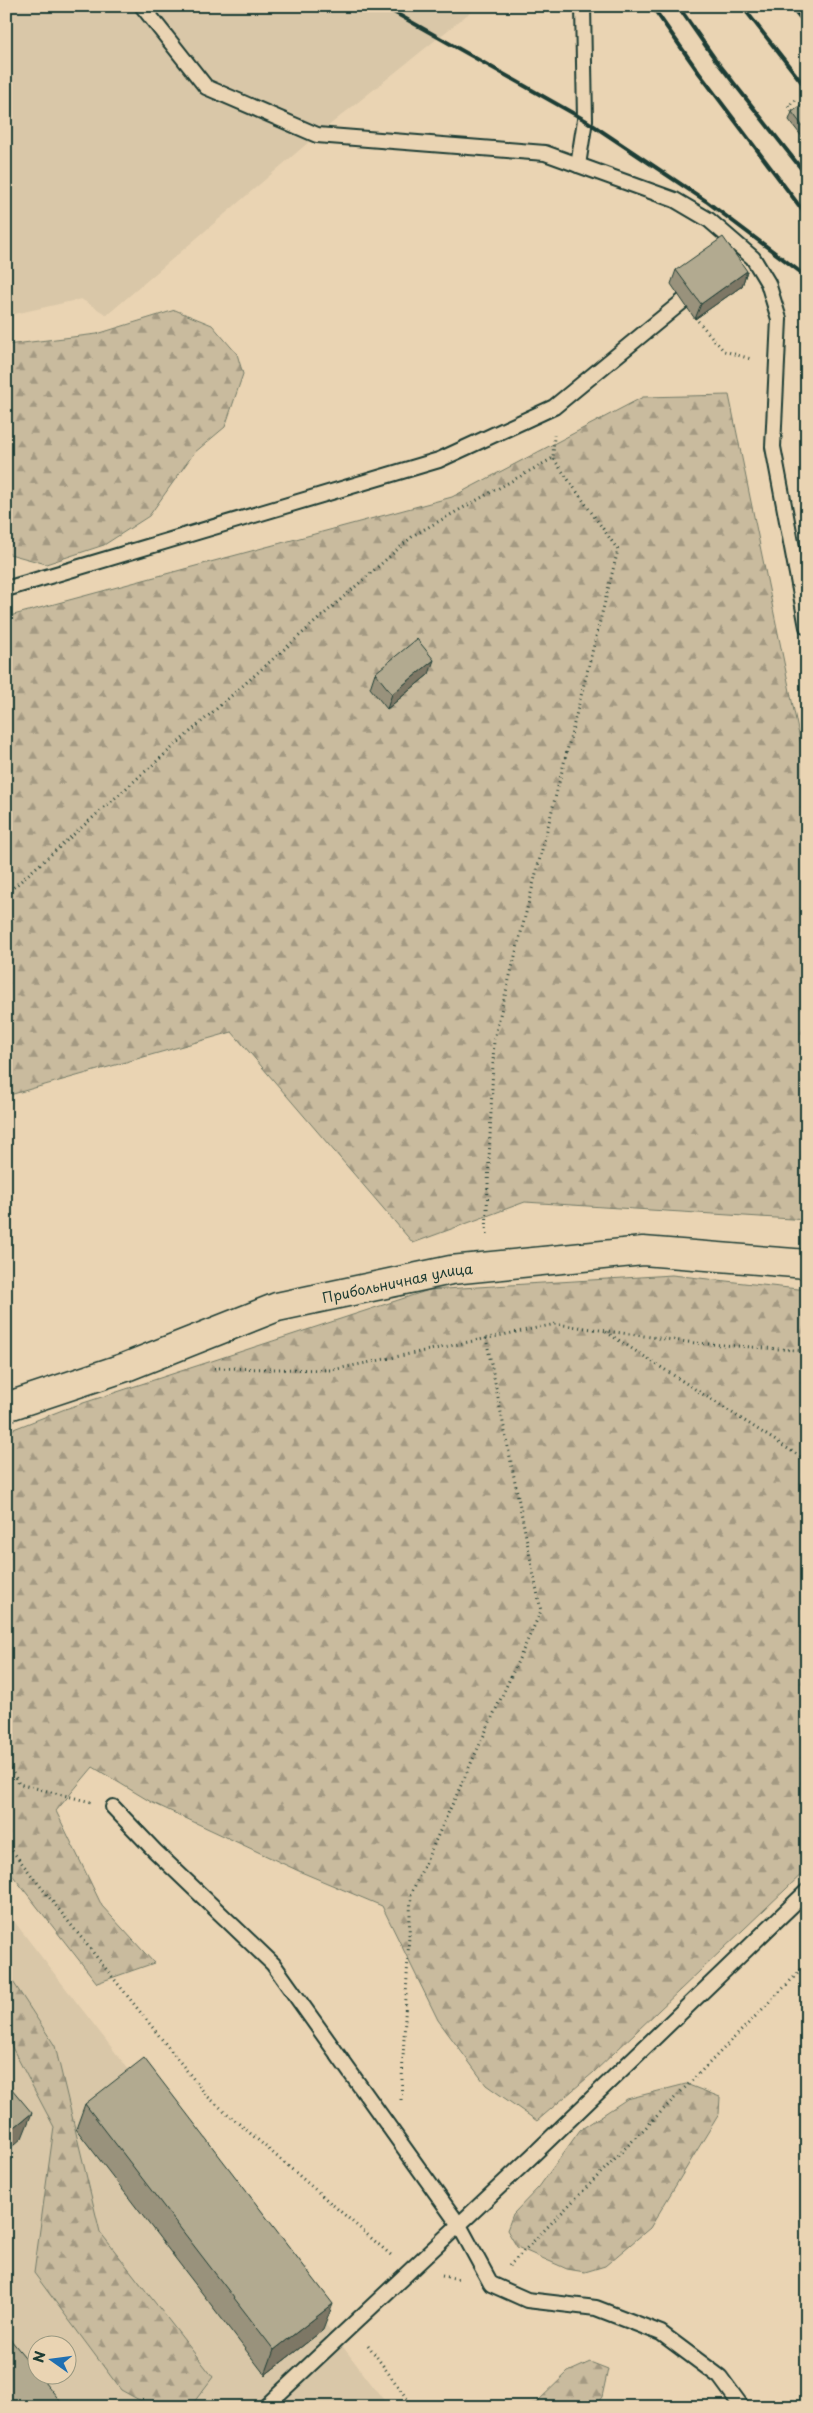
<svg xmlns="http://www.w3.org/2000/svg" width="813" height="2413" font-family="'Playpen Sans',sans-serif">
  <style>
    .built { fill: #d9c7a8; fill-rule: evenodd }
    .forest { fill: url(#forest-firs); stroke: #747c69 }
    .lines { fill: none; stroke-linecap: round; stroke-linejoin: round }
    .lane-casing { stroke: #1f3d34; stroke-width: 18 }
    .secondary-casing { stroke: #1f3d34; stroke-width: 31 }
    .path { stroke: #1f3d34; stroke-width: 3; stroke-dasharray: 1 4; stroke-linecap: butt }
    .lane { stroke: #ead4b3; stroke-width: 14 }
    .secondary { stroke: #ead4b3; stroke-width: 28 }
    .rail { stroke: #1f3d34; stroke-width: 4 }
    .wall { fill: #99927c; stroke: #1f3d34 }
    .shaded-wall { fill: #7d7765; stroke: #1f3d34 }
    .building { fill: #b2aa90; stroke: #1f3d34 }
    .labels { text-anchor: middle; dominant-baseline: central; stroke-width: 5; stroke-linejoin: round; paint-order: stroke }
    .street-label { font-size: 14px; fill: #1f3d34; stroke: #ead4b3 }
  </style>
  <defs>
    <pattern id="forest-firs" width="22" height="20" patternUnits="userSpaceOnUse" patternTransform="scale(1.25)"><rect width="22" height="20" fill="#c9bb9e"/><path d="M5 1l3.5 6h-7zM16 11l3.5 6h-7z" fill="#a39982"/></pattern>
  </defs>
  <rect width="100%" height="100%" fill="#ead4b3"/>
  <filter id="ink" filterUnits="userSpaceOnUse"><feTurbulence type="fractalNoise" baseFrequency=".02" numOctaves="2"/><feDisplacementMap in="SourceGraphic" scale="10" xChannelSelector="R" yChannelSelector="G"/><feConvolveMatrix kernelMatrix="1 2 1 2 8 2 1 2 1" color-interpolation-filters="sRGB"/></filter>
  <g filter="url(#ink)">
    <g class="built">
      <path d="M 6,6 L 478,6 L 317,135 L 107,315 L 81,299 L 6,316 Z"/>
      <path d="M 6,1911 L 337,2339 L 389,2407 L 6,2407 ZM 38,2346 L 68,2346 L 68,2376 L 38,2376 Z"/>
    </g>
    <g class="forest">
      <path d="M 175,310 L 212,325 L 237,354 L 243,374 L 225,427 L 194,453 L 149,516 L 104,545 L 46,564 L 6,553 L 6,345 L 97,334 Z"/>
      <path d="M 729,395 L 807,774 L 807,1220 L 525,1202 L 413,1243 L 232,1032 L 6,1096 L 6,617 L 452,497 L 643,397 Z"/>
      <path d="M 672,1275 L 807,1290 L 807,1869 L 594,2072 L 537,2121 L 486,2085 L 438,2020 L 382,1906 L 301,1872 L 151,1802 L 93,1767 L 56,1811 L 102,1906 L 154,1963 L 97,1983 L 6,1867 L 6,1432 L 65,1409 L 429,1290 Z"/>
      <path d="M 6,1971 L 55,2046 L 100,2232 L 213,2377 L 191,2406 L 152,2407 L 121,2390 L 34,2273 L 54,2127 L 6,2036 Z"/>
      <path d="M 686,2084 L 720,2097 L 719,2114 L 650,2228 L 605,2266 L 585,2272 L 567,2269 L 517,2247 L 507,2230 L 513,2214 L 539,2187 L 580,2130 L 627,2099 Z"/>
      <path d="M 590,2362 L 608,2369 L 602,2397 L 594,2407 L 516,2407 L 536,2403 L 568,2372 Z"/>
    </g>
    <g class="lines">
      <g class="lane-casing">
        <g id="lane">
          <path d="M 142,6 L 206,87 L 317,135 L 545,153 L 675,200 L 709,220 L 753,258 L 768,283 L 779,319 L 773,447 L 807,627"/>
          <path d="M 578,165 L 585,120 L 583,6"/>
          <path d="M 6,589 L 439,460 L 554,407 L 683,301"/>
          <path d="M 113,1807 L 155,1851 L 273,1964 L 459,2225 L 491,2284 L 527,2300 L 596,2308 L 661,2333 L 720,2377 L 742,2407"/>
          <path d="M 265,2407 L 532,2156 L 807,1891"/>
        </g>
      </g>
      <g class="secondary-casing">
        <g id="secondary">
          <path id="s1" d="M 6,1407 L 126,1367 L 277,1307 L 451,1270 L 643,1251 L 807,1264"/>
        </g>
      </g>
      <g class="path">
        <path d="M 795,115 L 788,106 L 796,100"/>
        <path d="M 698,321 L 724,351 L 751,359"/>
        <path d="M 6,894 L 414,535 L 553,458 L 554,435"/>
        <path d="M 486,1234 L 494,1039 L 618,550 L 553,458"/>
        <path d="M 606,1332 L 807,1461"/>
        <path d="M 214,1368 L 332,1370 L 556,1324 L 695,1343 L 807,1351"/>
        <path d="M 6,1760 L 19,1784 L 91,1802"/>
        <path d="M 6,1843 L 207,2096 L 392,2256"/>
        <path d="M 401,2100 L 411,1894 L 541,1611 L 486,1338"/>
        <path d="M 509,2266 L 807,1964"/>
        <path d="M 442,2276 L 460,2279"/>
        <path d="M 368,2345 L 413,2407"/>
      </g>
      <use href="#lane" class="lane"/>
      <use href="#secondary" class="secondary"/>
      <g class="rail">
        <path d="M 383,6 L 585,120 L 706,201 L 807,277"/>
        <path d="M 652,6 L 699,73 L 807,216"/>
        <path d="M 678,6 L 715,59 L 807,176"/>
        <path d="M 742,6 L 807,89"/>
        <path d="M 791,6 L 807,26"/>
      </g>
    </g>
    <g class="wall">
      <path d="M 807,109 L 807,141 L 806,142 L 789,120 L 792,112 Z"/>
      <path d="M 676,270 L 747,271 L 742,286 L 695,319 L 671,284 Z"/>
      <path d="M 375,673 L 429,674 L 387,709 L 370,688 Z"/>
      <path d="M 85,2104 L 323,2330 L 265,2375 L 76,2129 Z"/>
    </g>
    <g class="shaded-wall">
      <path d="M 747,271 L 742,286 L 695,319 L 701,304 Z"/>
      <path d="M 434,660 L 429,674 L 387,709 L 392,694 Z"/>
      <path d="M 32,2113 L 22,2138 L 6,2152 L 6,2134 Z"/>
      <path d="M 333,2304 L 323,2330 L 265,2375 L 274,2350 Z"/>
    </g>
    <g class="building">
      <path d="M 803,104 L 807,109 L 807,132 L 792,112 Z"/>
      <path d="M 723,237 L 747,271 L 701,304 L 676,270 Z"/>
      <path d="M 417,639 L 434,660 L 392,694 L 375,673 Z"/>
      <path d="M 144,2058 L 333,2304 L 274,2350 L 85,2104 Z"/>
      <path d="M 6,2082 L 32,2113 L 6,2134 Z"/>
      <path d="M 6,2334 L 38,2373 L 38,2376 L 40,2376 L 65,2407 L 6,2407 Z"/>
    </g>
  </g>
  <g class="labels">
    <g class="street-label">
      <text stroke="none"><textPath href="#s1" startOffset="412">Прибольничная улица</textPath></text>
    </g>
  </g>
  <rect width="813" height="2413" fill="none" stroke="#ead4b3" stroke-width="25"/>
  <rect x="12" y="12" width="788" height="2388" fill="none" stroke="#1f3d34" stroke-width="2" filter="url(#ink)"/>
  <g transform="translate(52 2360) rotate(284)"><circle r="24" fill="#ead4b3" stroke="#999880"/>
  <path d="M0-4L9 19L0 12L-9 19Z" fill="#1f6fb2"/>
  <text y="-8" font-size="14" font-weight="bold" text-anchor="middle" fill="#1f3d34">N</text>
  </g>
</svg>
